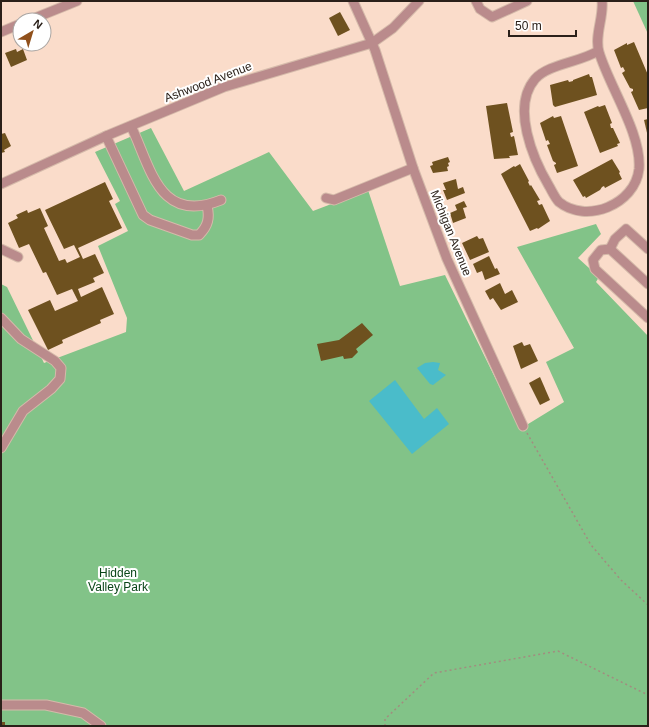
<svg xmlns="http://www.w3.org/2000/svg" width="649" height="727" font-family="Helvetica,sans-serif">
  <style>
    .green { fill: #82c388 }
    .water { fill: #4abcca }
    .building { fill: #6e511f }
    .lines { fill: none; stroke-linecap: round; stroke-linejoin: round }
    .minor-casing { stroke: #d5baaa; stroke-width: 11 }
    .path { stroke: #a28c7f; stroke-width: 1.5; stroke-dasharray: 2 3; stroke-linecap: butt }
    .minor { stroke: #ba8b8c; stroke-width: 9 }
    .labels { text-anchor: middle; dominant-baseline: central; stroke-width: 4; stroke-linejoin: round; paint-order: stroke }
    .street-label { font-size: 12px; fill: #2a2019; stroke: #fff }
    .park-label { font-size: 12px; fill: #0a4518; stroke: #fff }
  </style>
  <rect width="100%" height="100%" fill="#fadcca"/>
  <g class="green">
    <path d="M 633,1 L 648,1 L 648,34 Z"/>
    <path d="M 151,128 L 184,191 L 269,152 L 313,211 L 368,190 L 400,286 L 445,275 L 520,429 L 564,402 L 546,362 L 574,348 L 517,247 L 596,224 L 601,234 L 578,258 L 599,277 L 596,282 L 648,336 L 648,726 L 1,726 L 1,284 L 7,287 L 44,363 L 126,332 L 127,318 L 98,246 L 128,231 L 115,204 L 120,201 L 95,152 Z"/>
  </g>
  <g class="water">
    <path d="M 433,362 L 440,363 L 438,370 L 446,375 L 433,385 L 430,384 L 417,368 L 425,363 Z"/>
    <path d="M 395,380 L 424,419 L 437,408 L 449,424 L 412,454 L 369,401 Z"/>
  </g>
  <g class="building">
    <path d="M 340,12 L 350,30 L 338,36 L 329,18 Z"/>
    <path d="M 634,42 L 648,75 L 648,108 L 639,110 L 631,92 L 633,91 L 633,89 L 630,88 L 622,73 L 625,71 L 623,67 L 621,68 L 614,50 L 627,43 L 627,45 Z"/>
    <path d="M 16,49 L 17,52 L 23,49 L 27,60 L 11,67 L 5,53 Z"/>
    <path d="M 589,74 L 590,77 L 592,77 L 597,95 L 555,107 L 553,105 L 550,85 L 568,80 L 569,82 L 573,81 L 573,80 Z"/>
    <path d="M 507,103 L 513,132 L 510,133 L 511,137 L 514,136 L 518,155 L 509,156 L 510,158 L 494,159 L 486,106 Z"/>
    <path d="M 605,105 L 612,123 L 610,124 L 611,128 L 613,128 L 620,143 L 617,144 L 618,146 L 600,153 L 584,112 L 598,106 L 599,107 Z"/>
    <path d="M 553,116 L 554,118 L 561,116 L 578,166 L 557,173 L 554,165 L 556,164 L 556,163 L 553,161 L 547,145 L 550,144 L 548,140 L 546,141 L 540,123 Z"/>
    <path d="M 648,119 L 648,137 L 644,120 Z"/>
    <path d="M 5,133 L 11,146 L 4,150 L 5,152 L 1,153 L 1,134 Z"/>
    <path d="M 448,157 L 450,162 L 448,163 L 449,166 L 447,167 L 448,171 L 433,173 L 430,166 L 433,165 L 432,162 Z"/>
    <path d="M 612,159 L 620,172 L 619,173 L 622,179 L 605,188 L 604,186 L 602,187 L 600,190 L 586,198 L 585,196 L 583,197 L 573,180 Z"/>
    <path d="M 520,164 L 529,181 L 528,182 L 530,186 L 531,185 L 540,200 L 537,201 L 539,205 L 542,204 L 550,221 L 538,229 L 537,228 L 530,231 L 501,174 L 514,166 L 515,167 Z"/>
    <path d="M 456,179 L 458,189 L 463,187 L 465,193 L 447,200 L 443,190 L 446,190 L 443,183 Z"/>
    <path d="M 105,182 L 113,199 L 109,201 L 122,228 L 78,248 L 83,259 L 95,254 L 104,273 L 93,278 L 95,282 L 78,289 L 81,297 L 102,287 L 114,314 L 100,320 L 101,323 L 62,340 L 63,343 L 48,350 L 28,310 L 50,300 L 55,311 L 78,301 L 72,289 L 57,295 L 46,272 L 43,273 L 29,244 L 19,248 L 8,223 L 18,218 L 16,215 L 27,210 L 28,213 L 40,208 L 48,226 L 44,228 L 59,261 L 65,259 L 67,263 L 80,257 L 74,245 L 64,249 L 45,210 Z"/>
    <path d="M 464,201 L 467,207 L 463,208 L 466,218 L 453,223 L 450,213 L 457,210 L 455,205 Z"/>
    <path d="M 477,236 L 479,239 L 483,238 L 489,252 L 470,260 L 462,243 Z"/>
    <path d="M 489,256 L 495,269 L 497,268 L 500,274 L 485,280 L 482,271 L 477,273 L 473,264 Z"/>
    <path d="M 500,283 L 505,294 L 512,290 L 518,302 L 501,310 L 493,298 L 490,300 L 485,291 Z"/>
    <path d="M 362,323 L 373,335 L 356,349 L 358,352 L 352,358 L 344,359 L 343,356 L 321,361 L 317,344 L 339,340 Z"/>
    <path d="M 522,342 L 524,346 L 530,344 L 538,361 L 521,369 L 513,346 Z"/>
    <path d="M 540,377 L 550,400 L 540,405 L 529,383 Z"/>
    <rect x="1" y="722" width="4" height="4"/>
  </g>
  <g class="lines">
    <g class="minor-casing">
      <g id="minor">
        <path d="M 353,1 L 375,50 L 413,168 L 447,259 L 523,426"/>
        <path d="M 476,1 L 480,9 L 492,17 L 527,1"/>
        <path d="M 30,20 L 77,1"/>
        <path d="M 1,32 L 20,24"/>
        <path d="M 598,51 C 581,62 548,64 535,79 C 511,107 533,159 549,186 C 552,191 555,198 559,202 C 586,224 635,205 639,169 C 642,134 609,86 599,52 C 594,36 604,17 602,1"/>
        <path d="M 131,126 C 151,168 159,225 221,200"/>
        <path d="M 106,136 L 143,215 L 150,220 L 192,235 L 199,235 C 208,226 210,218 207,206"/>
        <path d="M 1,184 L 106,136 L 224,87 L 372,43 L 393,28 L 419,1"/>
        <path d="M 326,198 L 334,200 L 413,168"/>
        <path d="M 1,249 L 18,257"/>
        <path d="M 610,249 L 615,239 L 626,229 L 648,249"/>
        <path d="M 648,284 L 610,249 L 601,250 L 593,260 L 595,269 L 648,318"/>
        <path d="M 1,318 L 21,339 L 55,361 L 61,368 L 60,379 L 51,389 L 23,411 L 1,448"/>
        <path d="M 1,705 L 46,705 L 83,713 L 101,726"/>
      </g>
    </g>
    <g class="path">
      <path d="M 527,433 L 591,545 L 621,580 L 648,605"/>
      <path d="M 385,726 L 385,719 L 434,673 L 558,651 L 648,695"/>
    </g>
    <use href="#minor" class="minor"/>
  </g>
  <g class="labels">
    <g class="street-label">
      <text transform="translate(208 82) rotate(-21)">Ashwood Avenue</text>
      <text transform="translate(451 233) rotate(68)">Michigan Avenue</text>
    </g>
    <g class="park-label">
      <text x="118" y="573">Hidden<tspan x="118" dy="14">Valley Park</tspan></text>
    </g>
  </g>
  <rect width="649" height="727" fill="none" stroke="#2a2019" stroke-width="4"/>
  <g transform="translate(32 32) rotate(38)"><circle r="19" fill="#ffffff" stroke="#aaa6a3"/>
  <path d="M0-3L7 15L0 10L-7 15Z" fill="#90501b"/>
  <text y="-6" font-size="11" font-weight="bold" text-anchor="middle" fill="#2a2019">N</text>
  </g>
  <path d="M509 30v6h67v-6" fill="none" stroke="#2a2019" stroke-width="2"/>
  <text x="515" y="30" font-size="12" fill="#2a2019" stroke="#ffffff" stroke-width="3" paint-order="stroke">50 m</text>
</svg>
